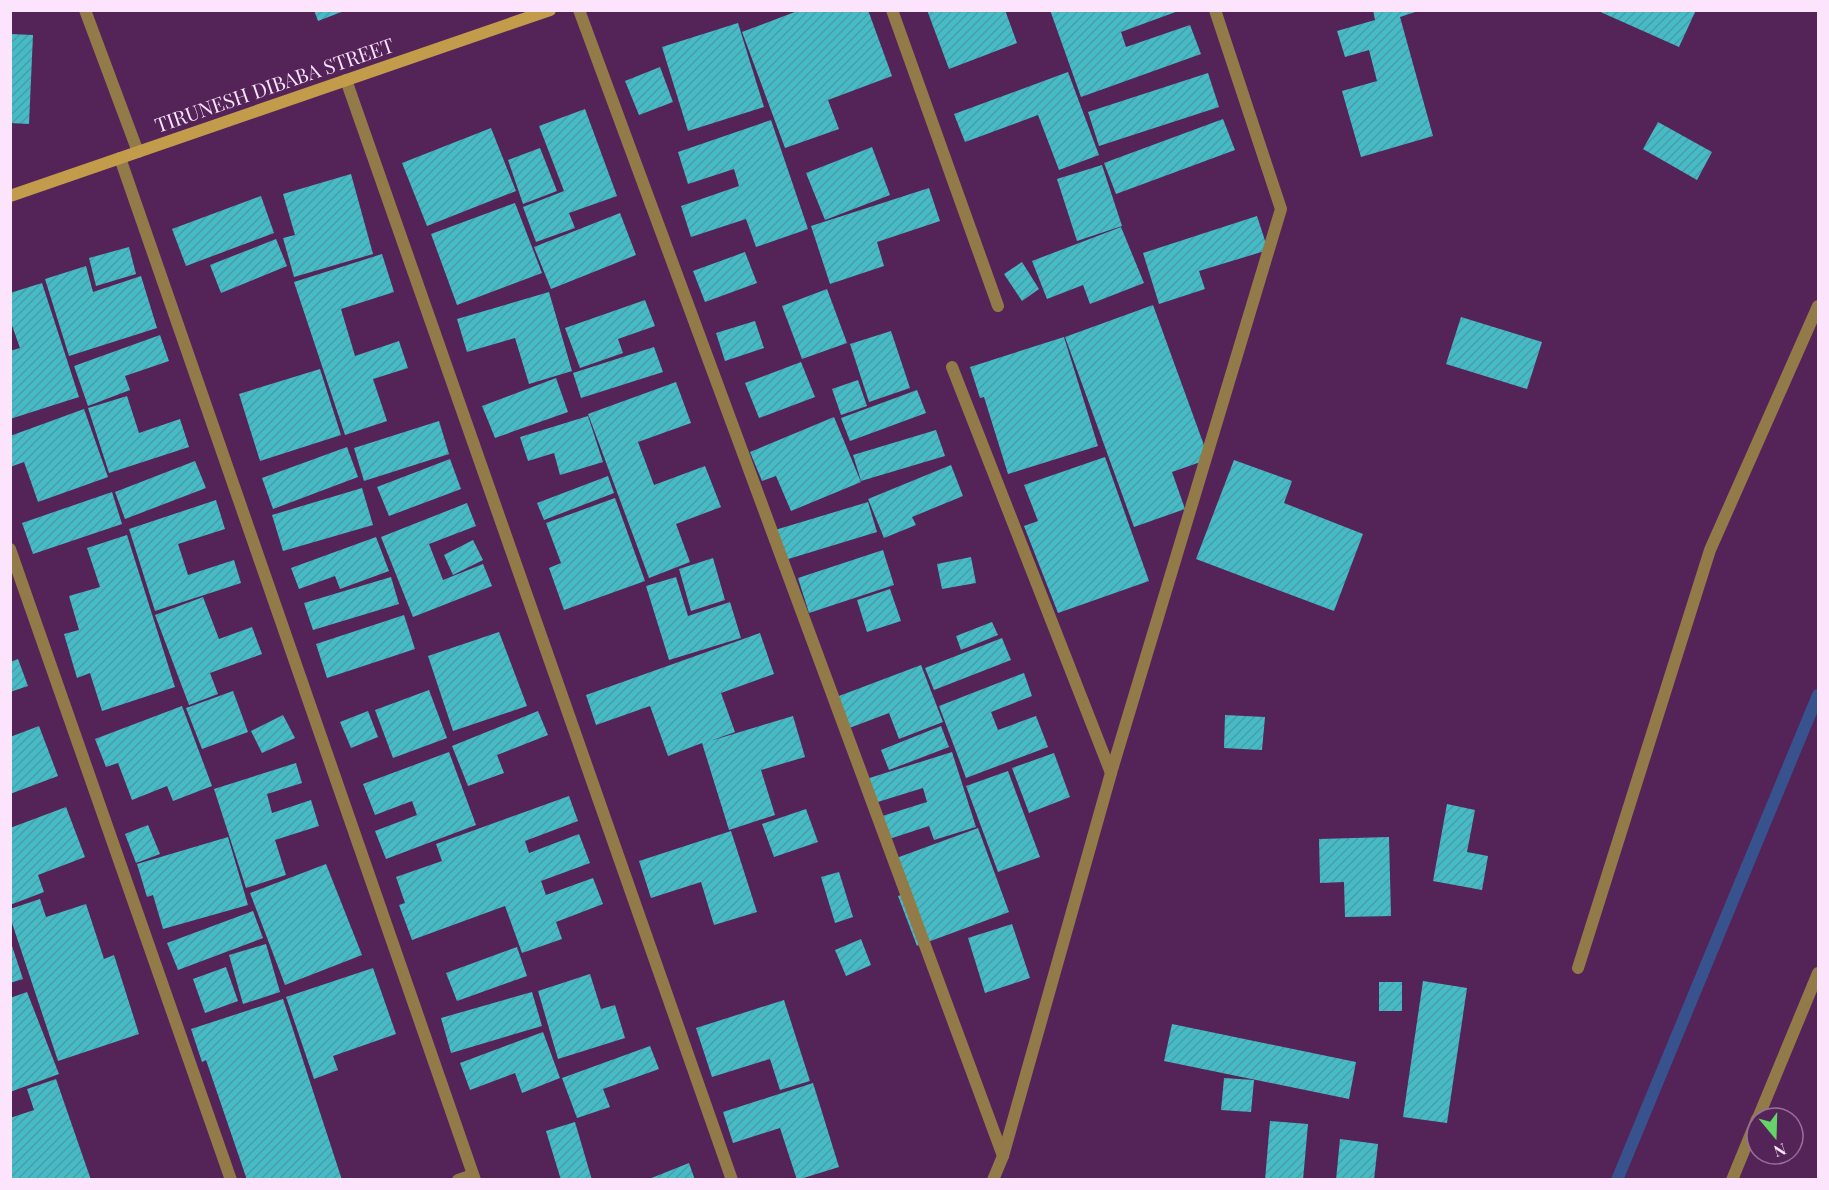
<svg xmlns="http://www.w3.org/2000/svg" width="1829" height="1190" font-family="'Playfair Display',serif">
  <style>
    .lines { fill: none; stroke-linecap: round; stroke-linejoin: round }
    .stream { stroke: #38528e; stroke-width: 12 }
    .building { fill: url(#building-hatch) }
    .street { stroke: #927a49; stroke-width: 12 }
    .secondary { stroke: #c29c4a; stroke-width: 12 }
    .labels { text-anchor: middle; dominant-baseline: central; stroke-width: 6; stroke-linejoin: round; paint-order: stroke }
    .street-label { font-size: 20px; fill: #fce4fd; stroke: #542458 }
  </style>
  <defs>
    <pattern id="building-hatch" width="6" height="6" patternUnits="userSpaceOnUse" patternTransform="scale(1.5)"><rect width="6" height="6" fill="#46bbc6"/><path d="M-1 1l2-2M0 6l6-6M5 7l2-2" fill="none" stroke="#489da8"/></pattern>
  </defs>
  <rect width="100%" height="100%" fill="#542458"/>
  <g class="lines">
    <path class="stream" d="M 1617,1180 L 1818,695"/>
  </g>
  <g class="building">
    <path d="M 314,10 L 344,10 L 344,11 L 318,21 Z"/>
    <path d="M 800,10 L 868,10 L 892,76 L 828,100 L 839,129 L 785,148 L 742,32 Z"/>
    <path d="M 927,10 L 1005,10 L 1017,43 L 949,69 Z"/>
    <path d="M 1050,10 L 1181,10 L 1121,32 L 1126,47 L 1190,25 L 1201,54 L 1081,97 Z"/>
    <path d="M 1373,10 L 1421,10 L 1400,17 L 1433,136 L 1361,157 L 1342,91 L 1377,81 L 1369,50 L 1345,57 L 1337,31 L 1375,20 Z"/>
    <path d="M 1596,10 L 1696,10 L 1679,47 Z"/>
    <path d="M 738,23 L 764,107 L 688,131 L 662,47 Z"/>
    <path d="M 10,34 L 33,35 L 29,124 L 10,123 Z"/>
    <path d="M 660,67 L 673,102 L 639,115 L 625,81 Z"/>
    <path d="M 1068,72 L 1099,155 L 1059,170 L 1038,115 L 965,142 L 954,114 Z"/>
    <path d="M 1208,73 L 1219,107 L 1099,146 L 1088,112 Z"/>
    <path d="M 585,109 L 617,196 L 569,213 L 575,228 L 536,242 L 523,207 L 564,191 L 539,126 Z"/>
    <path d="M 1223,119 L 1235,150 L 1116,194 L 1104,163 Z"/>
    <path d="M 771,120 L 808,229 L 756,247 L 746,219 L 691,237 L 681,206 L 739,186 L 734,169 L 688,184 L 678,152 Z"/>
    <path d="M 1658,122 L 1712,152 L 1697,180 L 1643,149 Z"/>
    <path d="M 491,128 L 516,191 L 427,226 L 402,163 Z"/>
    <path d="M 872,147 L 890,195 L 825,220 L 806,173 Z"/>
    <path d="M 540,148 L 557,191 L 523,204 L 508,160 Z"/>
    <path d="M 1102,165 L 1122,226 L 1077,241 L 1057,179 Z"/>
    <path d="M 351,174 L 373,254 L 294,277 L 283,238 L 295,235 L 283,194 Z"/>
    <path d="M 929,188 L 940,221 L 877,242 L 884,266 L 830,284 L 811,226 Z"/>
    <path d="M 261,196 L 274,233 L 186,266 L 172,229 Z"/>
    <path d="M 515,203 L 542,273 L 457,305 L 431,234 Z"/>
    <path d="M 620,213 L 636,255 L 551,289 L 534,247 Z"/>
    <path d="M 1257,216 L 1268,250 L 1199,271 L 1205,289 L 1159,304 L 1143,253 Z"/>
    <path d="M 1121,227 L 1144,283 L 1090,304 L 1083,285 L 1047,299 L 1032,261 Z"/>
    <path d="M 276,239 L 287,266 L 221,293 L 210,265 Z"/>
    <path d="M 129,247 L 136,274 L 96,286 L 89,258 Z"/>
    <path d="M 745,252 L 757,283 L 705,302 L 693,271 Z"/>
    <path d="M 382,254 L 394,292 L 341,309 L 355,356 L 399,341 L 408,368 L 373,379 L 387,421 L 345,435 L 294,282 Z"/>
    <path d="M 1022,262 L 1039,289 L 1022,301 L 1004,274 Z"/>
    <path d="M 86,266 L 93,292 L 141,276 L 157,328 L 69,356 L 45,279 Z"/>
    <path d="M 42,283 L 79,397 L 10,419 L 10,351 L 20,348 L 10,320 L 10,293 Z"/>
    <path d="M 827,289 L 847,343 L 802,359 L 782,306 Z"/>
    <path d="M 549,292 L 572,371 L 529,384 L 515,338 L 467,352 L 457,319 Z"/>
    <path d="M 645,300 L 655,326 L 618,339 L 623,353 L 580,368 L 565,328 Z"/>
    <path d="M 1153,305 L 1209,459 L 1172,472 L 1185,509 L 1134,527 L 1065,337 Z"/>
    <path d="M 1461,317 L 1542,342 L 1527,389 L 1446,364 Z"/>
    <path d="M 755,321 L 764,348 L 725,361 L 716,333 Z"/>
    <path d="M 891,331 L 910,388 L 869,402 L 850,344 Z"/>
    <path d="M 160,335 L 169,361 L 125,376 L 130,390 L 88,406 L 74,366 Z"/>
    <path d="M 1064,337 L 1098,446 L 1008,474 L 984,397 L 980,398 L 970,367 Z"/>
    <path d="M 654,347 L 663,372 L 581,398 L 573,373 Z"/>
    <path d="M 801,362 L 815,397 L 759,418 L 745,383 Z"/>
    <path d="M 320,369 L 341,435 L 260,461 L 239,394 Z"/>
    <path d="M 556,378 L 568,412 L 495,438 L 482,406 Z"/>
    <path d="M 858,380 L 867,406 L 841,415 L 832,389 Z"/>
    <path d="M 676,382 L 691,423 L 638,442 L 654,485 L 705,466 L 721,507 L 676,524 L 690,562 L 649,578 L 588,414 Z"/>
    <path d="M 917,390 L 926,413 L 850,441 L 841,418 Z"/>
    <path d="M 127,396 L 139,433 L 180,419 L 189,447 L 109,473 L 88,408 Z"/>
    <path d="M 84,409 L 108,477 L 38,502 L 24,462 L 10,467 L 10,436 Z"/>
    <path d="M 588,416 L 603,462 L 560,475 L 554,453 L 528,461 L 520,437 Z"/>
    <path d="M 834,417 L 861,482 L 791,511 L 776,476 L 762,481 L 750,452 Z"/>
    <path d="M 439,421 L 449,454 L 364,481 L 354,448 Z"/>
    <path d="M 936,430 L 945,456 L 861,481 L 853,455 Z"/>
    <path d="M 347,447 L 358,477 L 273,509 L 262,478 Z"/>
    <path d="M 1105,457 L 1149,581 L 1058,613 L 1024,526 L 1038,521 L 1024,485 Z"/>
    <path d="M 450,459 L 461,489 L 389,516 L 377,487 Z"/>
    <path d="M 1234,460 L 1292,481 L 1284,503 L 1363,534 L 1334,611 L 1196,559 Z"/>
    <path d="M 195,461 L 206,488 L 125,519 L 115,492 Z"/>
    <path d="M 951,465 L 963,496 L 912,517 L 916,525 L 884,538 L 868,499 Z"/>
    <path d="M 608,476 L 614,493 L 544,520 L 537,503 Z"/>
    <path d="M 362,488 L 373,525 L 283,551 L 272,515 Z"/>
    <path d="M 112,492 L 122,524 L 33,554 L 22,523 Z"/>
    <path d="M 615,498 L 645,581 L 564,610 L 549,568 L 561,563 L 546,523 Z"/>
    <path d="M 216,500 L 225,529 L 178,544 L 188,575 L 234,560 L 241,583 L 155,611 L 129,529 Z"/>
    <path d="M 868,502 L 877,532 L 785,560 L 775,530 Z"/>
    <path d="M 467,503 L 476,526 L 429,544 L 443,580 L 483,564 L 492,586 L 413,617 L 381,537 Z"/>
    <path d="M 127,535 L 175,687 L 102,711 L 90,673 L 77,678 L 64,634 L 79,630 L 69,596 L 100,587 L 87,548 Z"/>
    <path d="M 376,537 L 389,571 L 340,589 L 335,576 L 299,589 L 291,568 Z"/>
    <path d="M 473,540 L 483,560 L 453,575 L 444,555 Z"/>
    <path d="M 883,550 L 894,585 L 809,613 L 798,578 Z"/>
    <path d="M 971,557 L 976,583 L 942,589 L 937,564 Z"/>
    <path d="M 713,558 L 725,600 L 691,611 L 679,569 Z"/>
    <path d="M 391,577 L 399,604 L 313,630 L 304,603 Z"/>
    <path d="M 676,577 L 688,616 L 730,602 L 741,638 L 669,660 L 646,586 Z"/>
    <path d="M 890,589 L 901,621 L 867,632 L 857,600 Z"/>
    <path d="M 203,597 L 219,639 L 252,627 L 262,654 L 210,673 L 218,694 L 189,705 L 155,615 Z"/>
    <path d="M 404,615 L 415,649 L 327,678 L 316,644 Z"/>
    <path d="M 992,622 L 998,635 L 961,650 L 956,636 Z"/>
    <path d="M 499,632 L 527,706 L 453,731 L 428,656 Z"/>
    <path d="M 760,633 L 774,674 L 721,693 L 735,732 L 710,741 L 793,716 L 805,757 L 761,770 L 775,815 L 729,830 L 702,743 L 668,756 L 650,706 L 596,725 L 586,695 Z"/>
    <path d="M 1002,638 L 1011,660 L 934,690 L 925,668 Z"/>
    <path d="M 18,659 L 28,686 L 10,692 L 10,662 Z"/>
    <path d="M 921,665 L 943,722 L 899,739 L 889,713 L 844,730 L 831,699 Z"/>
    <path d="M 1024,673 L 1032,696 L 991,712 L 998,730 L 1036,716 L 1048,747 L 966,778 L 939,706 Z"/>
    <path d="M 429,690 L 447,738 L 393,758 L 375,710 Z"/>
    <path d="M 233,691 L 248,732 L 202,749 L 186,708 Z"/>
    <path d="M 182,706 L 212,786 L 173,801 L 167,786 L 132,800 L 118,763 L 106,767 L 95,739 Z"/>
    <path d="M 368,711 L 378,737 L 351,748 L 340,722 Z"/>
    <path d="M 538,711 L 548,735 L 497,755 L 504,773 L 468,786 L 452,746 Z"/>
    <path d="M 283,715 L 295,738 L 262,753 L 251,731 Z"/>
    <path d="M 1225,715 L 1265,717 L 1262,750 L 1224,748 Z"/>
    <path d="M 39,726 L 58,776 L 10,794 L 10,737 Z"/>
    <path d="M 941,726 L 949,747 L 889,770 L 881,750 Z"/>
    <path d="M 449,752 L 476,825 L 386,859 L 375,831 L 417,815 L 412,801 L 375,815 L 363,784 Z"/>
    <path d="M 952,752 L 976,827 L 934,840 L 929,826 L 883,841 L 876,818 L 927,802 L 923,788 L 868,805 L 860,781 Z"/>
    <path d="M 1054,753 L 1070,797 L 1029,813 L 1012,768 Z"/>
    <path d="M 296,763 L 302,783 L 267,794 L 272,813 L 311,800 L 319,826 L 275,840 L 286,875 L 246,888 L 214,789 Z"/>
    <path d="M 1008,771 L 1040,857 L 998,872 L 966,786 Z"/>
    <path d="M 569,796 L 578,821 L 525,841 L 529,853 L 579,834 L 590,863 L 541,881 L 546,895 L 593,878 L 603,904 L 556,922 L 562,939 L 522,953 L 505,906 L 412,940 L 399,905 L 405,903 L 396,877 L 442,861 L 436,844 Z"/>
    <path d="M 1447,804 L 1475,810 L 1467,852 L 1488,856 L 1482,890 L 1433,881 Z"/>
    <path d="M 66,807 L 85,857 L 38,875 L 44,892 L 10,905 L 10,828 Z"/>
    <path d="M 806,809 L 818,842 L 774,857 L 762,824 Z"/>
    <path d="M 148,825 L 160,854 L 136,863 L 125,834 Z"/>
    <path d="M 978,828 L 1009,912 L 917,946 L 898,896 L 904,894 L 891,860 Z"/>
    <path d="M 731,831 L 757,912 L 714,925 L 701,882 L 651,898 L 639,861 Z"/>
    <path d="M 228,837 L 248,905 L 163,929 L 153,895 L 147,897 L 137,864 Z"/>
    <path d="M 1389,837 L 1391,916 L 1345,917 L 1344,882 L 1320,883 L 1319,839 Z"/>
    <path d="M 326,864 L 362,955 L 285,985 L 250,893 Z"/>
    <path d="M 839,872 L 853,917 L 835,923 L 821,877 Z"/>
    <path d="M 40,899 L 46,917 L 86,904 L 104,959 L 114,955 L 139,1034 L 58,1061 L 10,917 L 10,909 Z"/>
    <path d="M 253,911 L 263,938 L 178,970 L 167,943 Z"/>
    <path d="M 1012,924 L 1030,978 L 985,993 L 968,938 Z"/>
    <path d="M 861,939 L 871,965 L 846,976 L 835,950 Z"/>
    <path d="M 10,940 L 23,979 L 10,983 Z"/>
    <path d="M 266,944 L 280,992 L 243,1004 L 229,955 Z"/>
    <path d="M 517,947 L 527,976 L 457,1001 L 446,973 Z"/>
    <path d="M 226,967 L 238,1001 L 205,1013 L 193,979 Z"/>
    <path d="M 373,968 L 396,1034 L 333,1056 L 338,1070 L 314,1079 L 286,997 Z"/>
    <path d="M 590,974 L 601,1009 L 615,1005 L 625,1038 L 558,1059 L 538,991 Z"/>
    <path d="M 1423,981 L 1467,988 L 1447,1123 L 1403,1117 Z"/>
    <rect x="1379" y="982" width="23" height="29"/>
    <path d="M 27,992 L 59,1074 L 10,1092 L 10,998 Z"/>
    <path d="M 532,992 L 542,1026 L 451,1053 L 441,1018 Z"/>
    <path d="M 283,999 L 342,1180 L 247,1180 L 206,1060 L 202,1062 L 191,1029 Z"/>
    <path d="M 784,1000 L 810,1081 L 780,1090 L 770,1059 L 712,1077 L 696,1028 Z"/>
    <path d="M 1172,1024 L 1356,1062 L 1349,1099 L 1164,1061 Z"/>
    <path d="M 543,1032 L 560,1078 L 522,1093 L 515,1073 L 470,1090 L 460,1063 Z"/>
    <path d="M 650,1046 L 659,1069 L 603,1089 L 610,1107 L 577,1118 L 562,1078 Z"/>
    <path d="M 1224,1078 L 1254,1080 L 1251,1112 L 1221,1110 Z"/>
    <path d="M 56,1079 L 91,1180 L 10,1180 L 10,1118 L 34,1110 L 27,1089 Z"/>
    <path d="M 813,1083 L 839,1167 L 797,1180 L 780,1128 L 733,1143 L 723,1112 Z"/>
    <path d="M 1270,1121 L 1308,1124 L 1303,1180 L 1265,1180 Z"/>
    <path d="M 575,1122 L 592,1180 L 561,1180 L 546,1131 Z"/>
    <path d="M 1340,1139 L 1378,1144 L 1374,1180 L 1336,1180 Z"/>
    <path d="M 689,1163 L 695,1180 L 649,1180 L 649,1179 Z"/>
  </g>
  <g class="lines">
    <g class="street">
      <path d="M 85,10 L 138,152"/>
      <path d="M 579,10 L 1003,1156"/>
      <path d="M 892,10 L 998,306"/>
      <path d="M 346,80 L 732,1180"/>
      <path d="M 120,158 L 475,1180"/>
      <path d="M 952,367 L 1111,773"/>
      <path d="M 10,549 L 231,1180"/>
      <path d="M 1578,968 L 1710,550 L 1818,306"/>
      <path d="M 1758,1118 L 1818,973"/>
      <path d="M 458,1180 L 473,1175"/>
      <path d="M 993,1180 L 1003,1156 L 1111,773 L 1281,209 L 1215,10"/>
      <path d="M 1732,1180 L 1757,1119"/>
    </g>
    <path class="secondary" d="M 10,196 L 550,10"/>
  </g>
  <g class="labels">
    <g class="street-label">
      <text transform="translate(274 84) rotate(-19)">TIRUNESH DIBABA STREET</text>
    </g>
  </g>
  <rect width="1829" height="1190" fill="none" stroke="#fce4fd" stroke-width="24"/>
  <g transform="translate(1775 1136) rotate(161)"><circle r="28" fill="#542458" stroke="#97719a" stroke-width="1.5"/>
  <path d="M0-4.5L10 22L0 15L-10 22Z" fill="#64d468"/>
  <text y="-9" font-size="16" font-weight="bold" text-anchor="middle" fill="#fce4fd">N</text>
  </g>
</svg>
